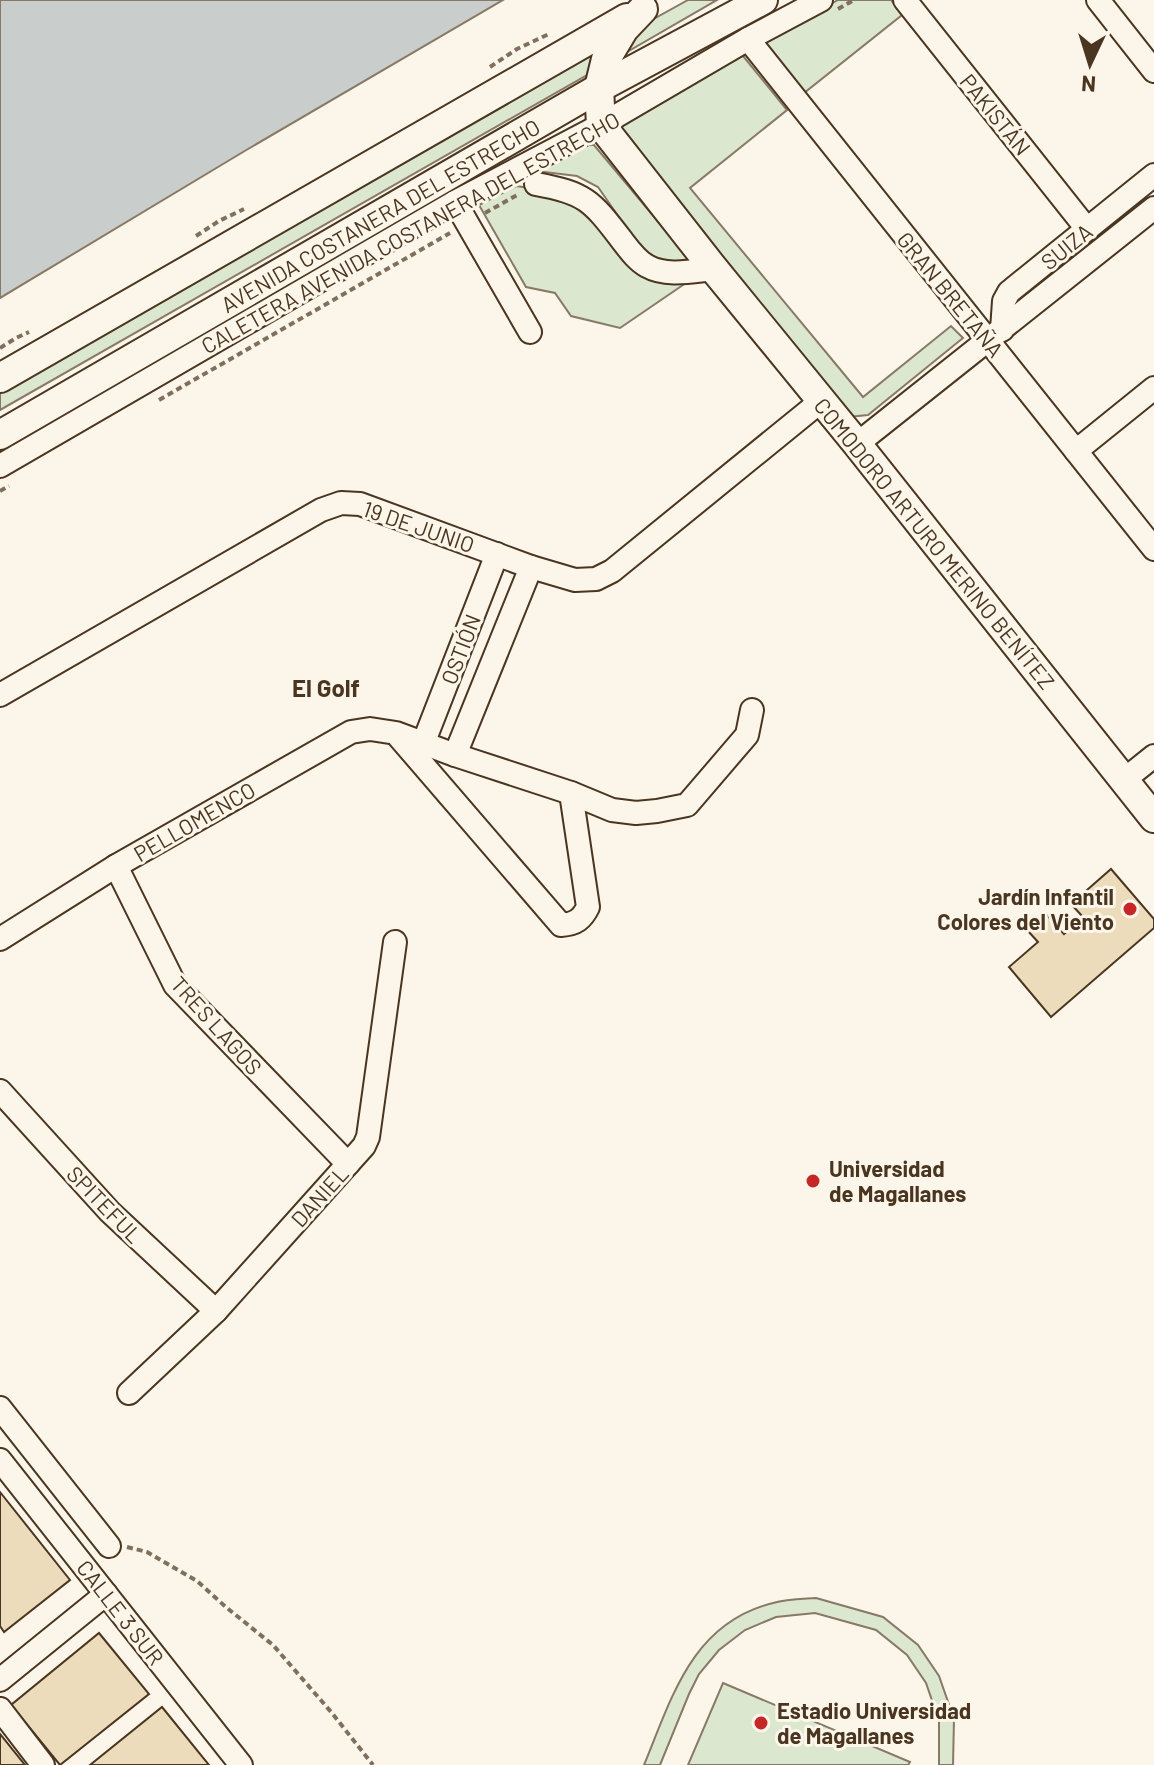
<svg xmlns="http://www.w3.org/2000/svg" width="1154" height="1765" font-family="Barlow,sans-serif">
  <style>
    .green { fill: #dce7d0; stroke: #887966; stroke-width: 2 }
    .water { fill: #c9cecd; stroke: #887966; stroke-width: 2 }
    .building { fill: #ecdcbc; stroke: #4a3520; stroke-width: 2 }
    .lines { fill: none; stroke-linecap: round; stroke-linejoin: round }
    .minor-casing { stroke: #4a3520; stroke-width: 26 }
    .major-casing { stroke: #4a3520; stroke-width: 32 }
    .path { stroke: #7f6f5c; stroke-width: 4; stroke-dasharray: 6 4; stroke-linecap: butt }
    .minor { stroke: #fbf6e9; stroke-width: 22 }
    .major { stroke: #fbf6e9; stroke-width: 28 }
    .poi-dot { fill: #c62828; stroke: #fbf6e9; stroke-width: 3 }
    .labels { text-anchor: middle; dominant-baseline: central; stroke-width: 6; stroke-linejoin: round; paint-order: stroke }
    .street-label { font-size: 22px; fill: #4a3520; stroke: #fbf6e9 }
    .poi-label { font-size: 22px; font-weight: bold; fill: #4a3520; stroke: #fbf6e9; text-anchor: start }
    .neighbourhood-label { font-size: 24px; font-weight: bold; fill: #4a3520; stroke: #fbf6e9 }
  </style>
  <rect width="100%" height="100%" fill="#fbf6e9"/>
  <g class="green">
    <path d="M 688,0 L 717,0 L 620,56 L 632,31 Z"/>
    <path d="M 838,0 L 891,0 L 902,15 L 804,93 L 763,42 Z"/>
    <path d="M 589,49 L 593,56 L 587,75 L 0,410 L 0,383 Z"/>
    <path d="M 739,51 L 787,110 L 690,188 L 863,397 L 951,326 L 963,338 L 868,415 L 848,417 L 617,130 L 618,124 Z"/>
    <path d="M 584,145 L 594,145 L 691,261 L 665,261 L 643,252 L 598,187 L 577,176 L 536,171 Z"/>
    <path d="M 516,186 L 558,192 L 582,201 L 625,260 L 683,285 L 620,328 L 571,316 L 555,293 L 526,287 L 479,205 Z"/>
    <path d="M 816,1598 L 883,1617 L 918,1645 L 939,1676 L 954,1719 L 953,1765 L 939,1765 L 939,1721 L 926,1683 L 907,1655 L 876,1630 L 815,1613 L 776,1617 L 745,1630 L 719,1650 L 699,1674 L 689,1694 L 660,1765 L 644,1765 C 672,1697 692,1623 773,1603 C 787,1599 802,1599 816,1598 Z"/>
    <path d="M 723,1683 L 910,1762 L 908,1765 L 688,1765 Z"/>
  </g>
  <path class="water" d="M 0,0 L 503,0 L 248,149 L 0,298 Z"/>
  <g class="building">
    <path d="M 1111,869 L 1154,919 L 1154,928 L 1051,1017 L 1009,967 L 1038,942 L 1028,931 L 1047,915 L 1064,934 L 1083,917 L 1071,904 Z"/>
    <path d="M 0,1492 L 70,1580 L 4,1632 L 0,1626 Z"/>
    <path d="M 99,1633 L 149,1694 L 60,1765 L 11,1705 Z"/>
    <path d="M 162,1707 L 209,1765 L 90,1765 Z"/>
    <path d="M 0,1734 L 25,1765 L 0,1765 Z"/>
  </g>
  <g class="lines">
    <g class="minor-casing">
      <g id="minor">
        <path d="M 905,0 L 1087,229"/>
        <path d="M 1098,0 L 1154,71"/>
        <path d="M 748,39 L 1154,549"/>
        <path d="M 536,184 C 585,193 591,200 621,239 C 628,248 636,260 647,266 C 666,277 693,271 714,269"/>
        <path d="M 455,202 L 530,332"/>
        <path d="M 1002,330 L 1004,301 L 1009,292 L 1154,175"/>
        <path d="M 857,444 L 1154,208"/>
        <path d="M 1076,451 L 1154,388"/>
        <path d="M 0,466 L 455,202 L 601,125 L 748,39 L 821,0"/>
        <path d="M 0,695 L 321,510 L 341,503 L 360,504 L 531,567 L 575,580 L 596,579 L 612,571 L 821,401"/>
        <path d="M 399,737 L 561,925 C 576,924 582,919 588,907 L 571,793"/>
        <path d="M 423,744 L 497,554"/>
        <path d="M 455,755 L 531,567"/>
        <path d="M 1124,780 L 1154,756"/>
        <path d="M 116,866 L 175,985 L 348,1164"/>
        <path d="M 0,939 L 116,866 L 351,732 L 370,729 L 396,733 L 455,755 L 571,793 L 612,810 L 636,813 L 657,811 L 687,805 L 747,735 L 752,710"/>
        <path d="M 0,1091 L 110,1212 L 216,1311"/>
        <path d="M 129,1393 L 216,1311 L 364,1146 L 368,1137 L 395,942"/>
        <path d="M 0,1408 L 109,1546"/>
        <path d="M 0,1460 L 241,1765"/>
        <path d="M 0,1680 L 106,1594"/>
        <path d="M 0,1709 L 43,1765"/>
      </g>
    </g>
    <g class="major-casing">
      <g id="major">
        <path d="M 643,9 L 624,29 L 606,59 L 599,88 L 601,125 L 714,269 L 857,444 L 1154,818"/>
        <path d="M 0,378 L 627,18"/>
        <path d="M 0,435 L 599,88 L 763,0"/>
      </g>
    </g>
    <g class="path">
      <path d="M 838,9 L 854,0"/>
      <path d="M 490,67 L 517,49 L 549,34"/>
      <path d="M 485,213 L 519,194"/>
      <path d="M 196,236 L 219,221 L 244,209"/>
      <path d="M 0,348 L 16,338 L 29,332"/>
      <path d="M 159,400 L 450,233"/>
      <path d="M 0,491 L 9,486"/>
      <path d="M 127,1547 L 147,1552 L 197,1581 L 227,1608 L 273,1645 L 332,1713 L 373,1765"/>
    </g>
    <use href="#minor" class="minor"/>
    <use href="#major" class="major"/>
  </g>
  <g class="poi-dot">
    <circle cx="1130" cy="909" r="8"/>
    <circle cx="813" cy="1181" r="8"/>
    <circle cx="761" cy="1723" r="8"/>
  </g>
  <g class="labels">
    <g class="street-label">
      <text transform="translate(996 114) rotate(51)">PAKISTÁN</text>
      <text transform="translate(380 215) rotate(-30)">AVENIDA COSTANERA DEL ESTRECHO</text>
      <text transform="translate(410 232) rotate(-29)">CALETERA AVENIDA COSTANERA DEL ESTRECHO</text>
      <text transform="translate(1066 246) rotate(-39)">SUIZA</text>
      <text transform="translate(951 294) rotate(51)">GRAN BRETAÑA</text>
      <text transform="translate(419 526) rotate(19)">19 DE JUNIO</text>
      <text transform="translate(935 543) rotate(51)">COMODORO ARTURO MERINO BENÍTEZ</text>
      <text transform="translate(460 649) rotate(-69)">OSTIÓN</text>
      <text transform="translate(194 821) rotate(-30)">PELLOMENCO</text>
      <text transform="translate(217 1025) rotate(48)">TRES LAGOS</text>
      <text transform="translate(319 1196) rotate(-48)">DANIEL</text>
      <text transform="translate(105 1204) rotate(46)">SPITEFUL</text>
      <text transform="translate(121 1612) rotate(52)">CALLE 3 SUR</text>
    </g>
    <g class="poi-label">
      <text x="1114" y="896" text-anchor="end">Jardín Infantil<tspan x="1114" dy="25">Colores del Viento</tspan></text>
      <text x="829" y="1168">Universidad<tspan x="829" dy="25">de Magallanes</tspan></text>
      <text x="777" y="1710">Estadio Universidad<tspan x="777" dy="25">de Magallanes</tspan></text>
    </g>
    <g class="neighbourhood-label">
      <text x="326" y="687">El Golf</text>
    </g>
  </g>
  <g transform="translate(1090 64) rotate(184)" stroke="#fbf6e9" stroke-width="6" paint-order="stroke">
  <path d="M0-6L14 30L0 20L-14 30Z" fill="#4a3520"/>
  <text y="-12" font-size="22" font-weight="bold" text-anchor="middle" fill="#4a3520">N</text>
  </g>
</svg>
